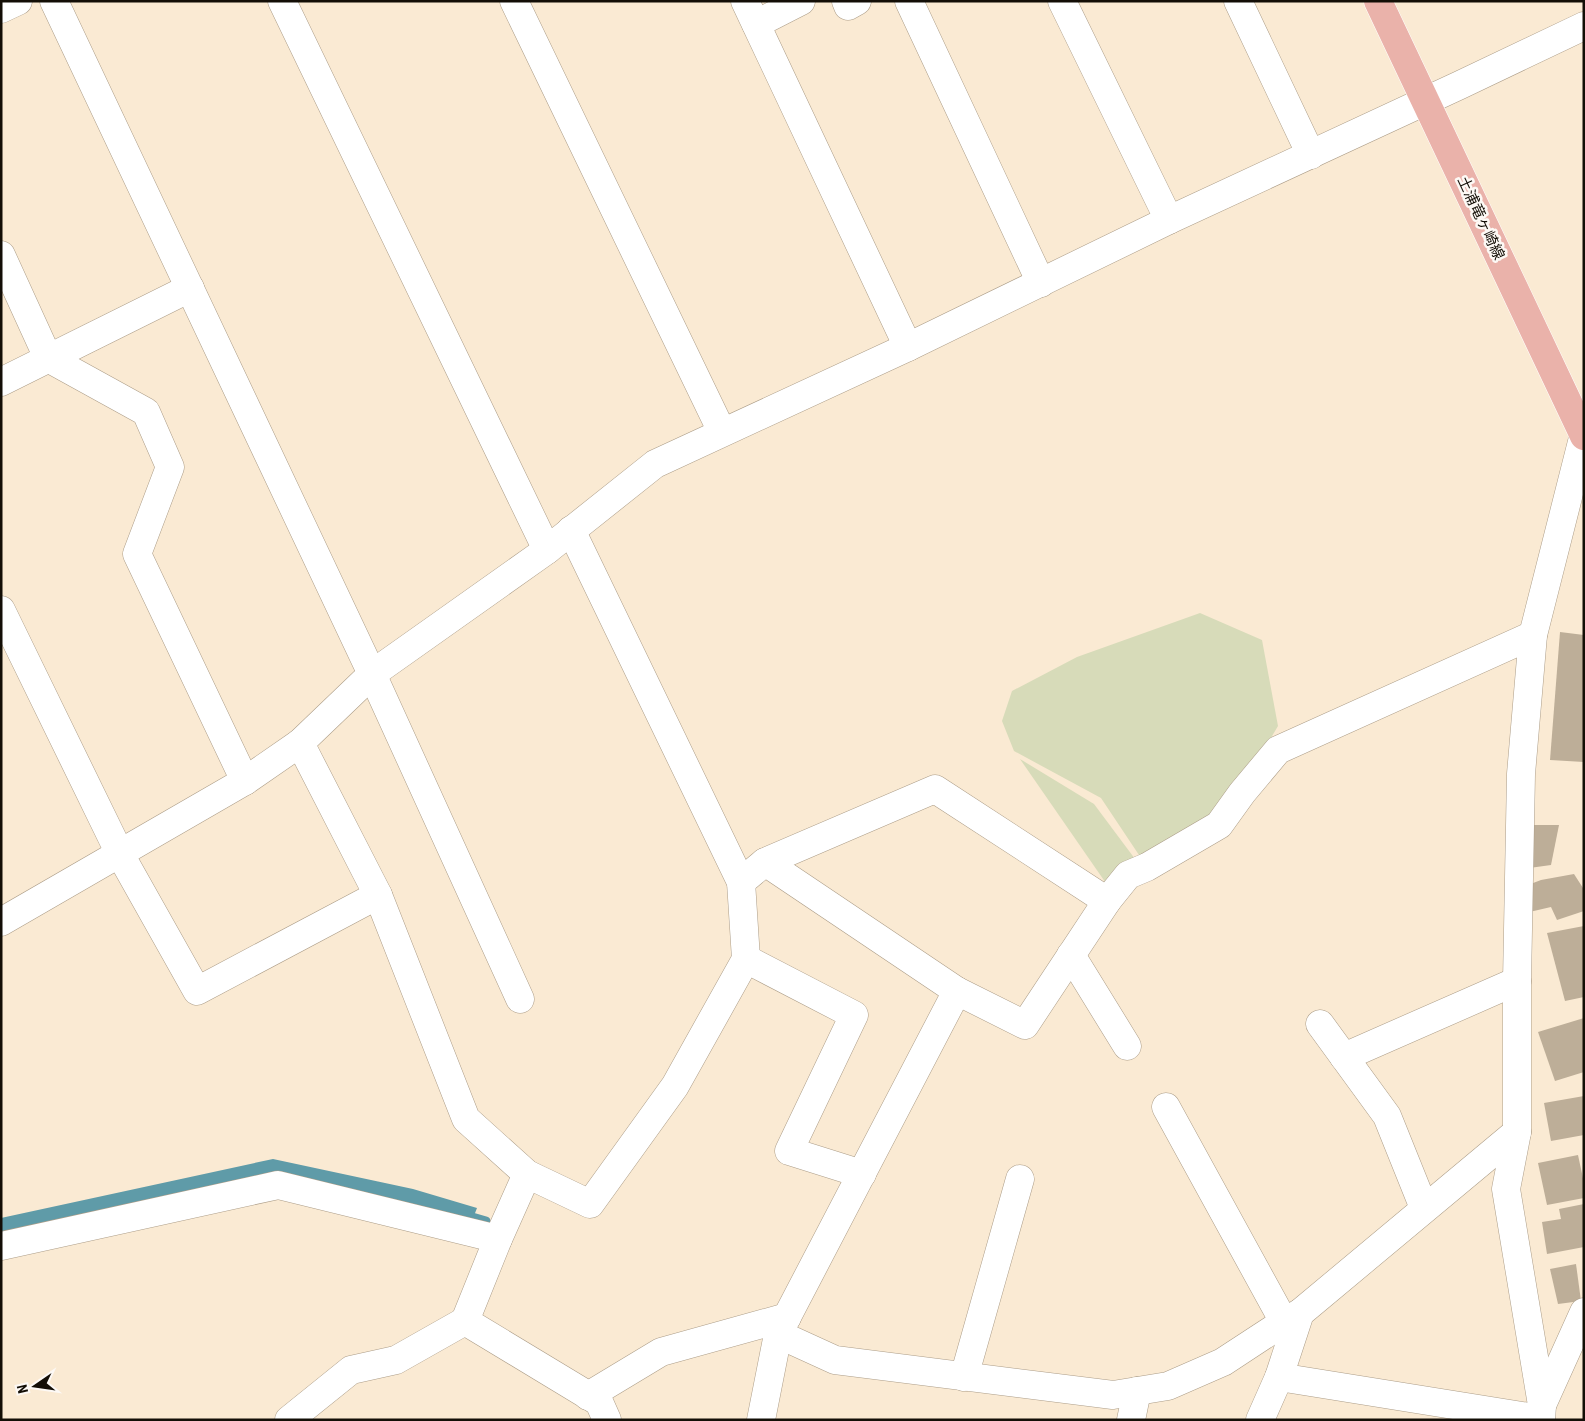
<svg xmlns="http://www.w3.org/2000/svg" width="1585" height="1421" font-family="'Roboto Condensed','Noto Sans JP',sans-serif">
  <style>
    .green { fill: #d7dbb9 }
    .water { fill: #5f9ba8 }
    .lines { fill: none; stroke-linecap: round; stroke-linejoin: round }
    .stream { stroke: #5f9ba8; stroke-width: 9 }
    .building { fill: #bdae98 }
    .minor-casing { stroke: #ac9d88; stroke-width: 29 }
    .major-casing { stroke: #fff; stroke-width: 29 }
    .minor { stroke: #fff; stroke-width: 28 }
    .major { stroke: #eab2aa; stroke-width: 28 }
    .labels { text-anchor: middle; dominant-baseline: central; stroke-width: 5; stroke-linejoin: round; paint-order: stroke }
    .street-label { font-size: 15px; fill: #130e06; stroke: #fdf9f5 }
  </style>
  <rect width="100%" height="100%" fill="#faead3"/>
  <g class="green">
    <path d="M 1200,613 L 1262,640 L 1278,726 L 1219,825 L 1147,867 L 1101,798 L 1014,751 L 1002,721 L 1012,691 L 1077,657 Z"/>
    <path d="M 1020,759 L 1094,804 L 1138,863 L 1110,889 Z"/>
  </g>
  <path class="water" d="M 273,1159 L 413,1189 L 477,1208 L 470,1226 L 275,1177 L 1,1237 L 1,1218 Z"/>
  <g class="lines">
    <path class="stream" d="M 462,1214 L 486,1221"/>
  </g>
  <g class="building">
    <path d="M 1560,632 L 1584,635 L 1584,762 L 1550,760 Z"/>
    <path d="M 1518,825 L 1559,825 L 1551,865 L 1523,869 Z"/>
    <path d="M 1574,874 L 1583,888 L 1584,911 L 1557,920 L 1551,907 L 1521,914 L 1520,888 L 1541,880 Z"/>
    <path d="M 1584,926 L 1584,997 L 1565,1001 L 1547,933 Z"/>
    <path d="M 1584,1018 L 1584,1072 L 1555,1081 L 1538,1032 Z"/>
    <path d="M 1584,1096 L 1584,1135 L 1551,1141 L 1544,1103 Z"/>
    <path d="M 1578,1155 L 1584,1183 L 1584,1198 L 1547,1205 L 1538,1163 Z"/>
    <path d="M 1584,1204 L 1584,1247 L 1547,1254 L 1542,1222 L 1561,1219 L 1559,1209 Z"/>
    <path d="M 1576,1264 L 1581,1301 L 1558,1304 L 1550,1269 Z"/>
  </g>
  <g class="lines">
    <g class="minor-casing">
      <g id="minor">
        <path d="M 54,1 L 372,674 L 520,999"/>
        <path d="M 282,1 L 547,550"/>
        <path d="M 514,1 L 722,432"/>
        <path d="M 745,1 L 908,347"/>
        <path d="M 846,1 L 848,6 L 857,1"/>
        <path d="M 909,1 L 1041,283"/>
        <path d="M 1062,1 L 1169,220"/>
        <path d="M 1238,1 L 1311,155"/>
        <path d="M 1,9 L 18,1"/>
        <path d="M 756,24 L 801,1"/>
        <path d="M 1,255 L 48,358 L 146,412 L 170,467 L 137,554 L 245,781"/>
        <path d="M 1,382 L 190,288"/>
        <path d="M 1,610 L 120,854 L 197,991 L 378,895"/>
        <path d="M 300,743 L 378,895 L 466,1119 L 527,1174 L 590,1204 L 675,1086 L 746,959 L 741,882 L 571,530"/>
        <path d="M 765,862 L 935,789 L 1107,901"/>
        <path d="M 741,882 L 765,862 L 957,991 L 778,1334 L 835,1360 L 1113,1395 L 1168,1386 L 1223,1362 L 1284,1322 L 1300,1313"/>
        <path d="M 1,922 L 245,781 L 300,743 L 372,674 L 547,550 L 655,464 L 908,347 L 1169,220 L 1460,85 L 1584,26"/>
        <path d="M 1071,955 L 1127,1046"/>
        <path d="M 746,959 L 854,1015 L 789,1151 L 862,1174"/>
        <path d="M 957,991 L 1025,1025 L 1107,901 L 1128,875 L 1147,867 L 1219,825 L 1242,793 L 1278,750 L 1533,635"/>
        <path d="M 1320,1024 L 1387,1116 L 1424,1208"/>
        <path d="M 1344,1057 L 1517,981"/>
        <path d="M 1166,1107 L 1284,1322"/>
        <path d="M 1517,1132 L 1300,1313 L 1279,1377 L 1541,1419"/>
        <path d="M 527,1174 L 498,1239 L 465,1321 L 599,1402 L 607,1420"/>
        <path d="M 1,1246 L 278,1185 L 498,1239"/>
        <path d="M 964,1377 L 1020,1179"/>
        <path d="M 588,1396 L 661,1352 L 787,1317"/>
        <path d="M 1542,1405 L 1584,1312"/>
        <path d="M 289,1420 L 351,1370 L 396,1360 L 465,1321"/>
        <path d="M 761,1420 L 778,1334"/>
        <path d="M 1131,1420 L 1137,1391"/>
        <path d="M 1260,1420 L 1279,1377"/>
        <path d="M 1541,1420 L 1542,1405 L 1506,1189 L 1517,1132 L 1517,981 L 1521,774 L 1533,635 L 1584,434"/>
      </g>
    </g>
    <g class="major-casing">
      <path id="major" d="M 1378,1 L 1584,436"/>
    </g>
    <use href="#minor" class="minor"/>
    <use href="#major" class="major"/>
  </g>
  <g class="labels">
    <g class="street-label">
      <text transform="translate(1481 218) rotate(65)">土浦竜ヶ崎線</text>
    </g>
  </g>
  <rect width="1585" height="1421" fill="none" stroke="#130e06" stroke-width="5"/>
  <g transform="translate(35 1386) rotate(257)" stroke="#fdf9f5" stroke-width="4" paint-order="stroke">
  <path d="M0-4L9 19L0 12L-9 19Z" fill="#130e06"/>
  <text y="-8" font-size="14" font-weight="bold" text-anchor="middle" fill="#130e06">N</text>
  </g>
</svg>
